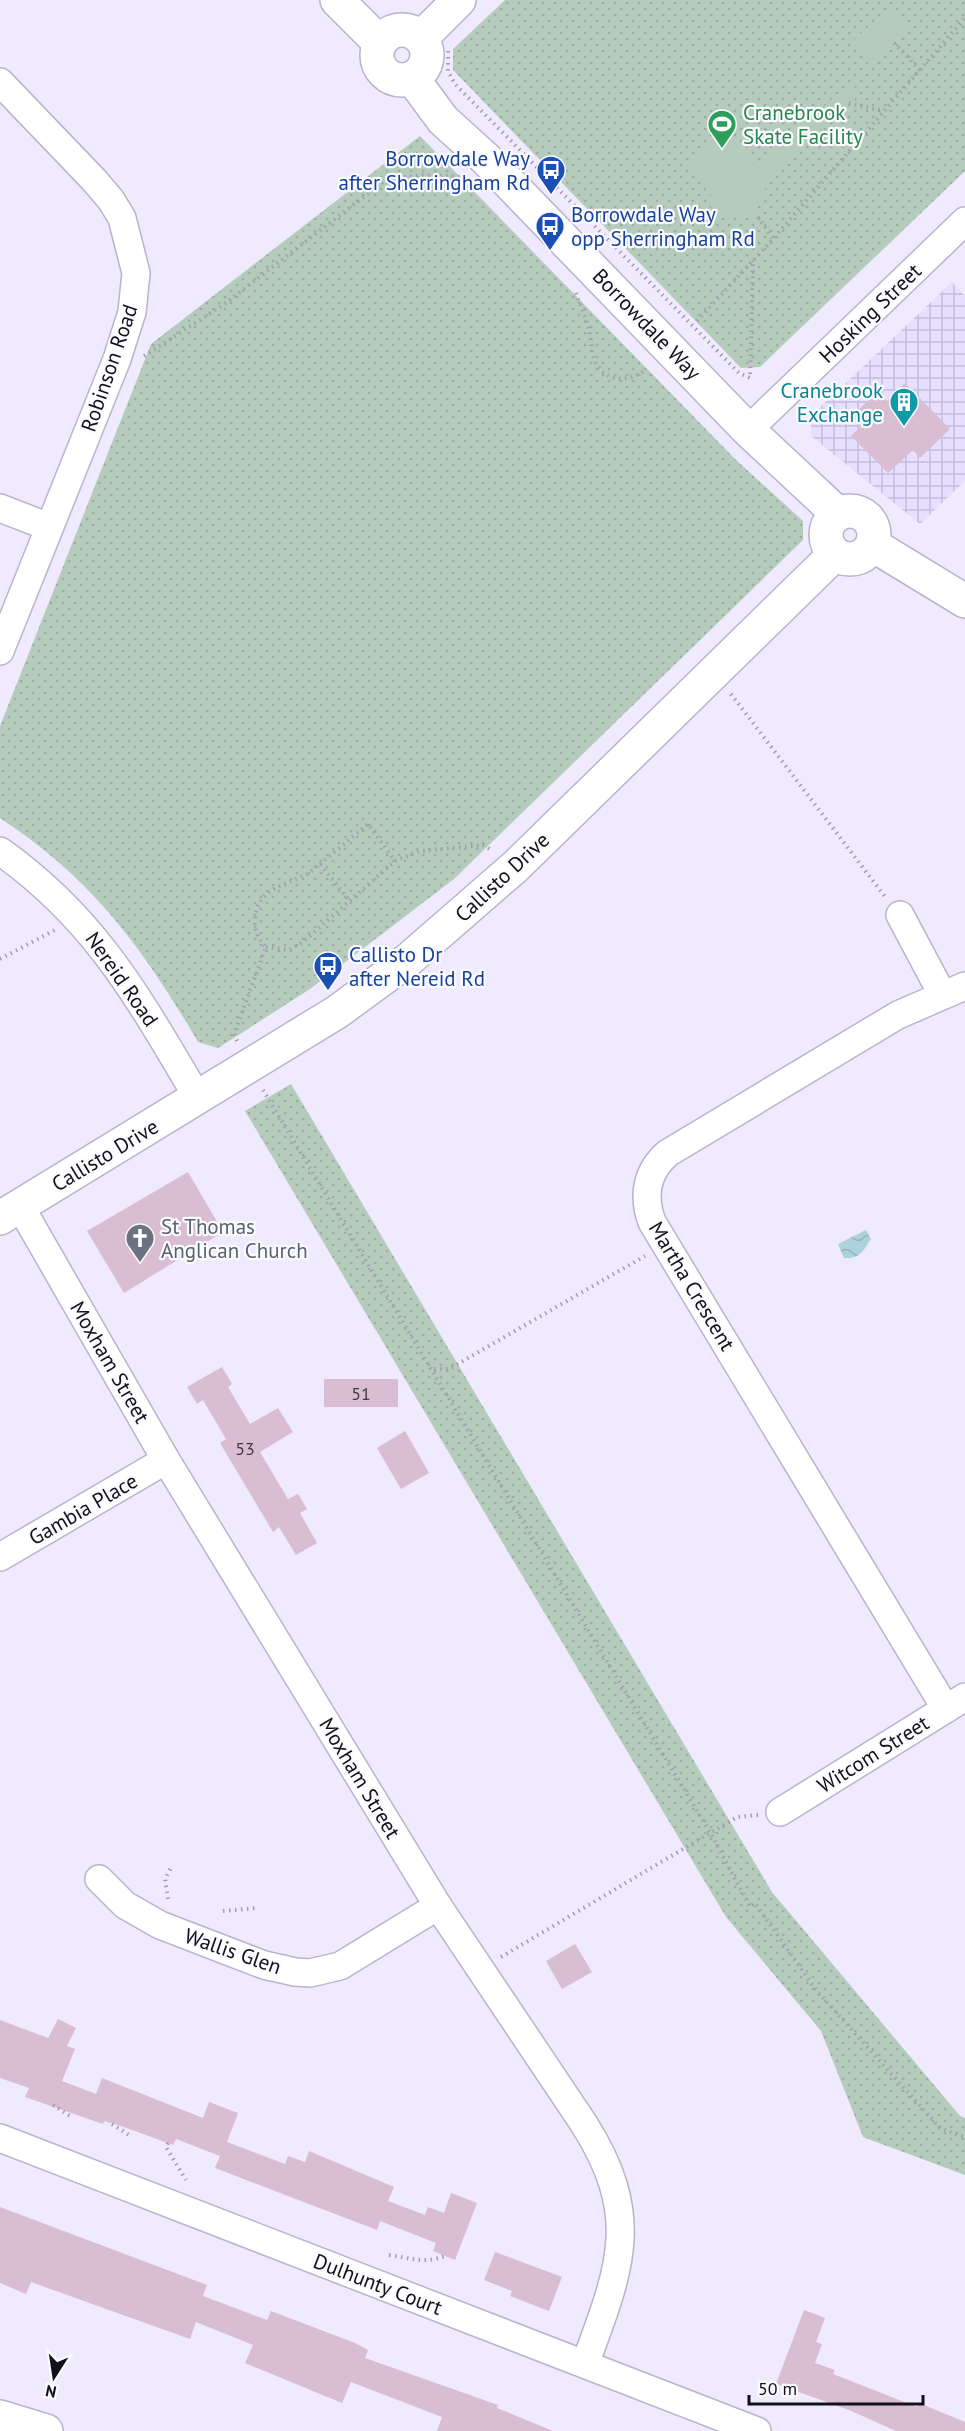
<svg xmlns="http://www.w3.org/2000/svg" width="965" height="2431" font-family="'PT Sans',sans-serif">
  <style>
    .industrial { fill: url(#industrial-grid) }
    .grass { fill: url(#grass-dots) }
    .garden { fill: #b5ccbc }
    .water { fill: url(#water-waves) }
    .building { fill: #d9bdd2 }
    .lines { fill: none; stroke-linecap: round; stroke-linejoin: round }
    .minor-casing { stroke: #bab3cc; stroke-width: 30 }
    .tertiary-casing { stroke: #bab3cc; stroke-width: 36 }
    .path { stroke: #a29eae; stroke-width: 4; stroke-dasharray: 1.5 4.5; stroke-linecap: butt }
    .minor { stroke: #fff; stroke-width: 27 }
    .tertiary { stroke: #fff; stroke-width: 33 }
    .labels { text-anchor: middle; dominant-baseline: central; stroke-width: 4.5; stroke-linejoin: round; paint-order: stroke }
    .number-label { font-size: 18px; fill: #443b47 }
    .leisure-label { font-size: 21px; fill: #27864d; stroke: #fbfaff; text-anchor: start }
    .transit-label { font-size: 21px; fill: #164399; stroke: #fbfaff; text-anchor: start }
    .street-label { font-size: 21px; fill: #131019; stroke: #fbfaff }
    .culture-label { font-size: 21px; fill: #0d838f; stroke: #fbfaff; text-anchor: end }
    .worship-label { font-size: 21px; fill: #5b616d; stroke: #fbfaff; text-anchor: start }
  </style>
  <defs>
    <pattern id="industrial-grid" width="8" height="8" patternUnits="userSpaceOnUse" patternTransform="scale(1.5)"><rect width="8" height="8" fill="#e7dfff"/><path d="M0 4h8M4 0v8" fill="none" stroke="#c5beda"/></pattern>
    <pattern id="grass-dots" width="8" height="8" patternUnits="userSpaceOnUse" patternTransform="scale(1.5)"><rect width="8" height="8" fill="#b5ccbc"/><path d="M2 2h.1M6 6h.1" fill="none" stroke="#9baea1" stroke-width="1.8" stroke-linecap="round"/></pattern>
    <pattern id="water-waves" width="16" height="10" patternUnits="userSpaceOnUse" patternTransform="scale(1.5)"><rect width="16" height="10" fill="#acd3da"/><path d="M0 5q4-4 8 0t8 0" fill="none" stroke="#93b4ba"/></pattern>
  </defs>
  <rect width="100%" height="100%" fill="#efeafe"/>
  <path class="industrial" d="M 952,282 L 965,296 L 965,481 L 920,524 L 811,436 L 811,416 Z"/>
  <g class="grass">
    <path d="M 505,0 L 965,0 L 965,171 L 760,367 L 741,368 L 453,70 L 453,49 Z"/>
    <path d="M 420,136 L 735,459 L 803,521 L 803,540 L 454,879 L 310,989 L 218,1048 L 198,1042 C 142,947 94,880 0,818 L 0,726 L 151,344 Z"/>
    <path d="M 291,1084 L 772,1892 L 960,2116 L 965,2118 L 965,2175 L 863,2137 L 821,2031 L 726,1917 L 245,1111 Z"/>
  </g>
  <g class="garden">
    <path d="M 891,6 L 911,28 L 870,65 L 850,43 Z"/>
    <path d="M 851,82 L 860,94 L 766,178 L 764,206 L 758,206 L 758,217 L 711,215 L 711,195 L 687,167 L 723,131 L 756,167 Z"/>
  </g>
  <path class="water" d="M 866,1230 L 871,1239 C 863,1251 860,1259 844,1258 L 838,1244 Z"/>
  <g class="building">
    <path d="M 905,383 L 950,429 L 920,458 L 913,450 L 888,473 L 851,436 L 861,426 L 852,416 L 878,391 L 887,401 Z"/>
    <path d="M 188,1172 L 223,1232 L 124,1293 L 87,1231 Z"/>
    <path d="M 222,1367 L 232,1384 L 228,1387 L 250,1424 L 278,1408 L 293,1432 L 260,1452 L 288,1499 L 298,1494 L 307,1509 L 300,1513 L 317,1543 L 296,1555 L 279,1527 L 273,1532 L 220,1443 L 226,1439 L 203,1400 L 197,1404 L 187,1387 Z"/>
    <rect x="324" y="1379" width="74" height="28"/>
    <path d="M 405,1431 L 429,1473 L 401,1489 L 377,1448 Z"/>
    <path d="M 575,1944 L 592,1972 L 562,1989 L 546,1961 Z"/>
    <path d="M 58,2019 L 76,2028 L 67,2046 L 75,2049 L 62,2081 L 96,2094 L 102,2078 L 203,2118 L 209,2102 L 238,2113 L 227,2142 L 285,2164 L 288,2156 L 305,2162 L 309,2151 L 394,2187 L 388,2201 L 425,2215 L 428,2207 L 444,2213 L 451,2193 L 477,2203 L 455,2260 L 433,2251 L 436,2243 L 380,2221 L 377,2230 L 215,2168 L 220,2156 L 176,2139 L 173,2145 L 124,2127 L 104,2121 L 103,2124 L 25,2097 L 29,2088 L 0,2078 L 0,2020 L 48,2038 Z"/>
    <path d="M 0,2207 L 207,2285 L 203,2296 L 267,2320 L 271,2311 L 355,2343 L 368,2350 L 365,2358 L 498,2405 L 497,2408 L 553,2431 L 437,2431 L 442,2417 L 351,2382 L 342,2403 L 245,2363 L 253,2345 L 196,2322 L 190,2339 L 31,2282 L 26,2294 L 0,2283 Z"/>
    <path d="M 495,2252 L 562,2277 L 549,2311 L 510,2296 L 512,2291 L 484,2280 Z"/>
    <path d="M 804,2310 L 825,2318 L 816,2342 L 822,2344 L 815,2363 L 835,2370 L 833,2374 L 917,2407 L 919,2403 L 965,2422 L 965,2431 L 896,2431 L 849,2410 L 776,2384 Z"/>
  </g>
  <g class="lines">
    <g class="minor-casing">
      <g id="minor">
        <path d="M 0,82 L 94,180 L 111,200 L 122,218 L 136,273 L 132,312 L 117,359 L 0,651"/>
        <path d="M 748,430 L 965,221"/>
        <path d="M 0,508 L 49,527"/>
        <path d="M 0,851 C 97,920 139,999 198,1098"/>
        <path d="M 900,915 L 942,994"/>
        <path d="M 20,1206 L 166,1460 L 438,1906 L 584,2124 C 643,2217 620,2269 585,2364"/>
        <path d="M 0,1557 L 166,1460"/>
        <path d="M 946,1709 L 652,1222 C 642,1195 647,1171 668,1153 L 898,1015 L 965,986"/>
        <path d="M 780,1812 L 965,1697"/>
        <path d="M 99,1879 L 125,1905 L 160,1925 L 264,1965 L 295,1972 L 310,1973 L 340,1966 L 438,1906"/>
        <path d="M 0,2138 L 757,2431"/>
      </g>
    </g>
    <g class="tertiary-casing">
      <g id="tertiary">
        <path d="M 337,0 L 380,43"/>
        <circle cx="402" cy="55" r="25"/>
        <path d="M 421,38 L 459,0"/>
        <path d="M 412,78 L 443,120 L 486,159 L 748,430 L 838,514"/>
        <circle cx="850" cy="535" r="24"/>
        <path d="M 873,545 L 965,601"/>
        <path d="M 0,1218 L 337,1012 L 408,960 L 516,866 L 835,554"/>
        <path d="M 0,2417 L 46,2431"/>
      </g>
    </g>
    <g class="path">
      <path d="M 894,43 L 920,70"/>
      <path d="M 448,51 L 448,71 L 455,84 L 739,373 L 750,378 L 753,261"/>
      <path d="M 849,103 L 884,111"/>
      <path d="M 758,217 L 773,239"/>
      <path d="M 576,293 C 580,305 586,317 589,329 C 591,339 591,351 595,361 C 605,383 630,383 646,369"/>
      <path d="M 697,321 L 773,239 L 965,18"/>
      <path d="M 144,356 L 223,305 L 387,179 L 422,175 L 462,177"/>
      <path d="M 731,694 L 886,898"/>
      <path d="M 320,864 L 368,824 L 395,861"/>
      <path d="M 266,947 L 289,950 L 303,942 L 395,861 L 420,851 L 483,845 L 493,851"/>
      <path d="M 0,959 L 55,930"/>
      <path d="M 237,1041 L 234,1034 L 266,947 C 258,938 254,931 255,918 C 258,888 284,886 305,875 C 311,873 316,867 320,864 L 349,900"/>
      <path d="M 263,1090 L 711,1834 L 750,1907 L 755,1903 L 816,1990 L 940,2128 L 965,2138"/>
      <path d="M 434,1369 L 449,1369 L 645,1256"/>
      <path d="M 168,1899 L 165,1879 L 172,1866"/>
      <path d="M 223,1911 L 257,1908"/>
      <path d="M 501,1957 L 737,1817 L 758,1815"/>
      <path d="M 53,2105 L 70,2116"/>
      <path d="M 112,2124 L 132,2137"/>
      <path d="M 168,2143 L 166,2147 L 186,2180"/>
      <path d="M 389,2255 C 410,2258 424,2264 445,2256"/>
    </g>
    <use href="#minor" class="minor"/>
    <use href="#tertiary" class="tertiary"/>
  </g>
  <defs>
    <g id="stadium-pin" transform="scale(1.5)"><path d="M0 17L-7.5 6A9.5 9.5 0 1 1 7.5 6Z" fill="#2e9e5b" stroke="#fbfaff"/><path d="M0-5a6.5 5 0 1 0 0 10a6.5 5 0 1 0 0-10ZM-3.5-1.8h7v3.6h-7Z" fill="#fff"/></g>
    <g id="bus-pin" transform="scale(1.5)"><path d="M0 17L-7.5 6A9.5 9.5 0 1 1 7.5 6Z" fill="#1a4fb4" stroke="#fbfaff"/><path d="M-5-6H5V4H4V6H2V4H-2V6H-4V4H-5ZM-3.5-4V0h7V-4ZM-3.5 1.2v1.5H-2V1.2ZM2 1.2v1.5H3.5V1.2Z" fill="#fff"/></g>
    <g id="building-pin" transform="scale(1.5)"><path d="M0 17L-7.5 6A9.5 9.5 0 1 1 7.5 6Z" fill="#0f9aa8" stroke="#fbfaff"/><path d="M-4-6H4V6H1V3H-1V6H-4ZM-2.5-4.3h1.7v1.8h-1.7ZM.8-4.3h1.7v1.8H.8ZM-2.5-1h1.7V.8h-1.7ZM.8-1h1.7V.8H.8Z" fill="#fff"/></g>
    <g id="church-pin" transform="scale(1.5)"><path d="M0 17L-7.5 6A9.5 9.5 0 1 1 7.5 6Z" fill="#6b7280" stroke="#fbfaff"/><path d="M-1.2-6h2.4v3.5h3.3v2.4h-3.3V6h-2.4V-.1h-3.3v-2.4h3.3Z" fill="#fff"/></g>
  </defs>
  <g fill-rule="evenodd">
    <use href="#stadium-pin" x="722" y="124"/>
    <use href="#bus-pin" x="551" y="170"/>
    <use href="#bus-pin" x="550" y="226"/>
    <use href="#building-pin" x="904" y="402"/>
    <use href="#bus-pin" x="328" y="966"/>
    <use href="#church-pin" x="140" y="1238"/>
  </g>
  <g class="labels">
    <g class="number-label">
      <text x="361" y="1393">51</text>
      <text x="245" y="1448">53</text>
    </g>
    <g class="leisure-label">
      <text x="743" y="112">Cranebrook<tspan x="743" dy="24">Skate Facility</tspan></text>
    </g>
    <g class="transit-label">
      <text x="530" y="158" text-anchor="end">Borrowdale Way<tspan x="530" dy="24">after Sherringham Rd</tspan></text>
      <text x="571" y="214">Borrowdale Way<tspan x="571" dy="24">opp Sherringham Rd</tspan></text>
      <text x="349" y="954">Callisto Dr<tspan x="349" dy="24">after Nereid Rd</tspan></text>
    </g>
    <g class="street-label">
      <text transform="translate(870 313) rotate(-44)">Hosking Street</text>
      <text transform="translate(647 324) rotate(46)">Borrowdale Way</text>
      <text transform="translate(109 368) rotate(-71)">Robinson Road</text>
      <text transform="translate(502 877) rotate(-43)">Callisto Drive</text>
      <text transform="translate(122 979) rotate(55)">Nereid Road</text>
      <text transform="translate(105 1155) rotate(-31)">Callisto Drive</text>
      <text transform="translate(692 1286) rotate(59)">Martha Crescent</text>
      <text transform="translate(110 1362) rotate(60)">Moxham Street</text>
      <text transform="translate(83 1509) rotate(-30)">Gambia Place</text>
      <text transform="translate(873 1754) rotate(-32)">Witcom Street</text>
      <text transform="translate(360 1778) rotate(59)">Moxham Street</text>
      <text transform="translate(233 1951) rotate(19)">Wallis Glen</text>
      <text transform="translate(378 2284) rotate(21)">Dulhunty Court</text>
    </g>
    <g class="culture-label">
      <text x="883" y="390">Cranebrook<tspan x="883" dy="24">Exchange</tspan></text>
    </g>
    <g class="worship-label">
      <text x="161" y="1226">St Thomas<tspan x="161" dy="24">Anglican Church</tspan></text>
    </g>
  </g>
  <g transform="translate(54 2377) rotate(192)" stroke="#fbfaff" stroke-width="4.5" paint-order="stroke">
  <path d="M0-4.5L10 22L0 15L-10 22Z" fill="#131019"/>
  <text y="-9" font-size="16" font-weight="bold" text-anchor="middle" fill="#131019">N</text>
  </g>
  <path d="M749 2395v9h174v-9" fill="none" stroke="#131019" stroke-width="3"/>
  <text x="758" y="2395" font-size="18" fill="#131019" stroke="#fbfaff" stroke-width="4.5" paint-order="stroke">50 m</text>
</svg>
